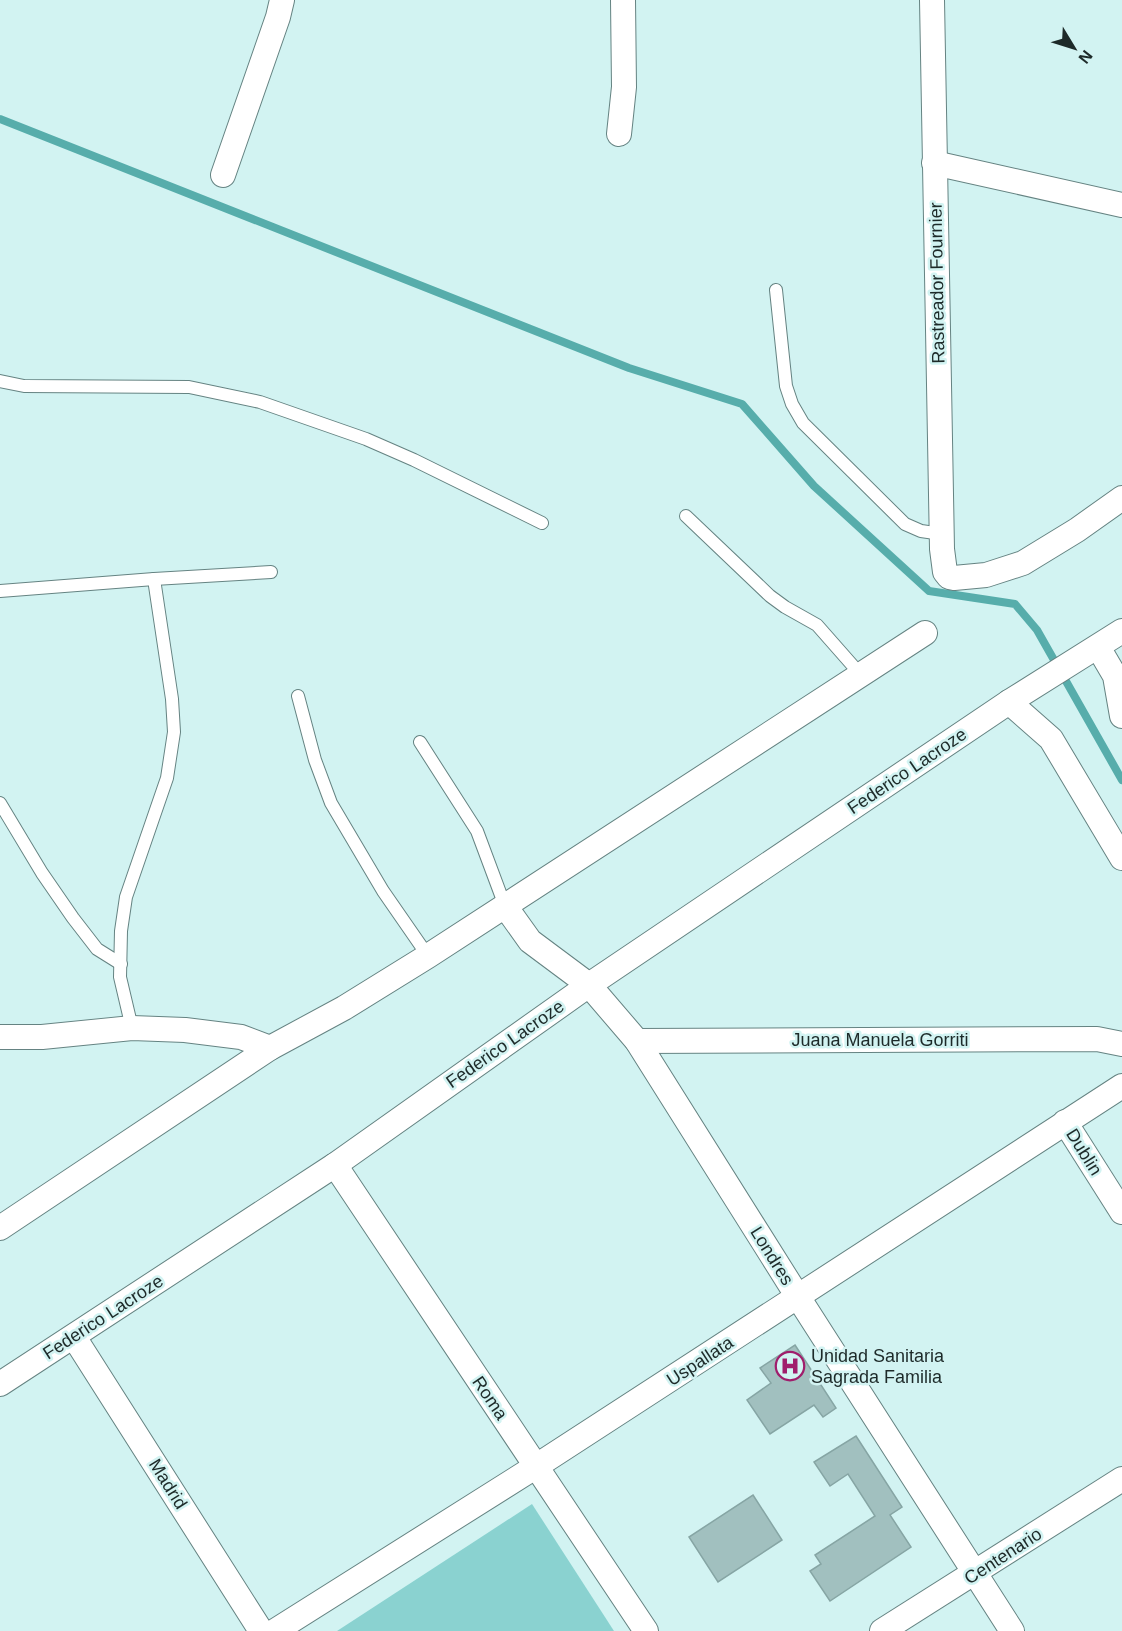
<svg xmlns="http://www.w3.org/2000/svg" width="1122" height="1631" font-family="Arial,sans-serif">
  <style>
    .green { fill: #8ad2d0 }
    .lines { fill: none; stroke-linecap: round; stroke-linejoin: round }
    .stream { stroke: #57adab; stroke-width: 8 }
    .building { fill: #a1c0bf; stroke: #86a5a4; stroke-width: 1.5 }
    .lane-casing { stroke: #658382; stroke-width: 14 }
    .street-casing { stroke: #658382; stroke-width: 26 }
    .lane { stroke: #fff; stroke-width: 12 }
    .street { stroke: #fff; stroke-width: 24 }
    .labels { text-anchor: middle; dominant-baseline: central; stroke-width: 5; stroke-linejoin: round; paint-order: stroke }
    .street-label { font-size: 18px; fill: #1d2a29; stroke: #d2f3f2 }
    .poi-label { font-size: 18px; fill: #1d2a29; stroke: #d2f3f2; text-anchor: start }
  </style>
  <rect width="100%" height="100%" fill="#d2f3f2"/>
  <path class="green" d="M 532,1504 L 614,1631 L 337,1631 Z"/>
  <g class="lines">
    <path class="stream" d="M 0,119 L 629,368 L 742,404 L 814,486 L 929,591 L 1015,604 L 1037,630 L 1122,780"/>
  </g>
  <g class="building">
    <path d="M 795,1345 L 836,1408 L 823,1417 L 814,1405 L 770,1434 L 747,1400 L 771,1383 L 760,1368 Z"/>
    <path d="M 856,1436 L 902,1507 L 890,1515 L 911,1547 L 830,1601 L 810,1571 L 821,1564 L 815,1555 L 875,1516 L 848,1474 L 830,1486 L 814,1462 Z"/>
    <path d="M 753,1495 L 782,1540 L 718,1582 L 689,1537 Z"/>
  </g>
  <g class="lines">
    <g class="lane-casing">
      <g id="lane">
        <path d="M 776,290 L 786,386 L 792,404 L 803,423 L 905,524 L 921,531 L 942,534"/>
        <path d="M 0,381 L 24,386 L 189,387 L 260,402 L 366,439 L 414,460 L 542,523"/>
        <path d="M 686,516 L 770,596 L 785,607 L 817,625 L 861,675"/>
        <path d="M 0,591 L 154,579 L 271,572"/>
        <path d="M 298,696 L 315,760 L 331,803 L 383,891 L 428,956"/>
        <path d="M 420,742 L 477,831 L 505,906"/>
        <path d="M 0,803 L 42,873 L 73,918 L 97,949 L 121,964"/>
        <path d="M 132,1028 L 120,977 L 121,931 L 126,897 L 167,778 L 174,732 L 172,699 L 154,579"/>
      </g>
    </g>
    <g class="street-casing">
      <g id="street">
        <path d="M 932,0 L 942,549 L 945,572 L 949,577 L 954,578 L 986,575 L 1023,563 L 1077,530 L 1122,498"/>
        <path d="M 619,134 L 624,87 L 623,0"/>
        <path d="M 934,163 L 1122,205"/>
        <path d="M 223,175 L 278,17 L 282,0"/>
        <path d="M 1098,647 L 1115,676 L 1122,716"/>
        <path d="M 1009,702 L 1051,739 L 1122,858"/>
        <path d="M 505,906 L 530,941 L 589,985 L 637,1041 L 798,1297 L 1012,1631"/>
        <path d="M 0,1037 L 42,1037 L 132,1028 L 185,1030 L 241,1037 L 270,1048"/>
        <path d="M 637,1041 L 1097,1039 L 1122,1044"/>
        <path d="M 1065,1122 L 1122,1212"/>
        <path d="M 335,1165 L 646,1631"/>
        <path d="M 0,1228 L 270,1048 L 344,1008 L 428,956 L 925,633"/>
        <path d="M 74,1337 L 261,1631"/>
        <path d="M 0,1384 L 335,1165 L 589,985 L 1009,702 L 1122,631"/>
        <path d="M 275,1631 L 535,1467 L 1122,1086"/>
        <path d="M 882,1631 L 1122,1479"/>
      </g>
    </g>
    <use href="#lane" class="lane"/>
    <use href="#street" class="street"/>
  </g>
  <defs>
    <g id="hospital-ring" transform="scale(1.5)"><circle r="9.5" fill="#d2f3f2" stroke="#a01d6c" stroke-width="1.5"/><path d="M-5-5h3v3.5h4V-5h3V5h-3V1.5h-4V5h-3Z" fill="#a01d6c"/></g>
  </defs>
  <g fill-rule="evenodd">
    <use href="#hospital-ring" x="790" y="1366"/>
  </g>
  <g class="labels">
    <g class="street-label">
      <text transform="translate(937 283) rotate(-91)">Rastreador Fournier</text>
      <text transform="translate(907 771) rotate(-34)">Federico Lacroze</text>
      <text x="880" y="1040">Juana Manuela Gorriti</text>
      <text transform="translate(505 1044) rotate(-35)">Federico Lacroze</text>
      <text transform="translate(1084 1152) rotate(58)">Dublin</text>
      <text transform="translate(772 1256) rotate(58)">Londres</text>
      <text transform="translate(103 1317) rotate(-33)">Federico Lacroze</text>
      <text transform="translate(700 1361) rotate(-33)">Uspallata</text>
      <text transform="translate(490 1398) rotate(56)">Roma</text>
      <text transform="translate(168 1484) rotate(58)">Madrid</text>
      <text transform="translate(1003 1556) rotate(-33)">Centenario</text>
    </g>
    <g class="poi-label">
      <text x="811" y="1356">Unidad Sanitaria<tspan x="811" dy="21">Sagrada Familia</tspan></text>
    </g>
  </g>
  <g transform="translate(1074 48) rotate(128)" stroke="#d2f3f2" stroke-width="4.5" paint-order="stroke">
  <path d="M0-4.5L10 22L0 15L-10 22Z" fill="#1d2a29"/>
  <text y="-9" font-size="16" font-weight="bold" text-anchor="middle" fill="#1d2a29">N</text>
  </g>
</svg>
